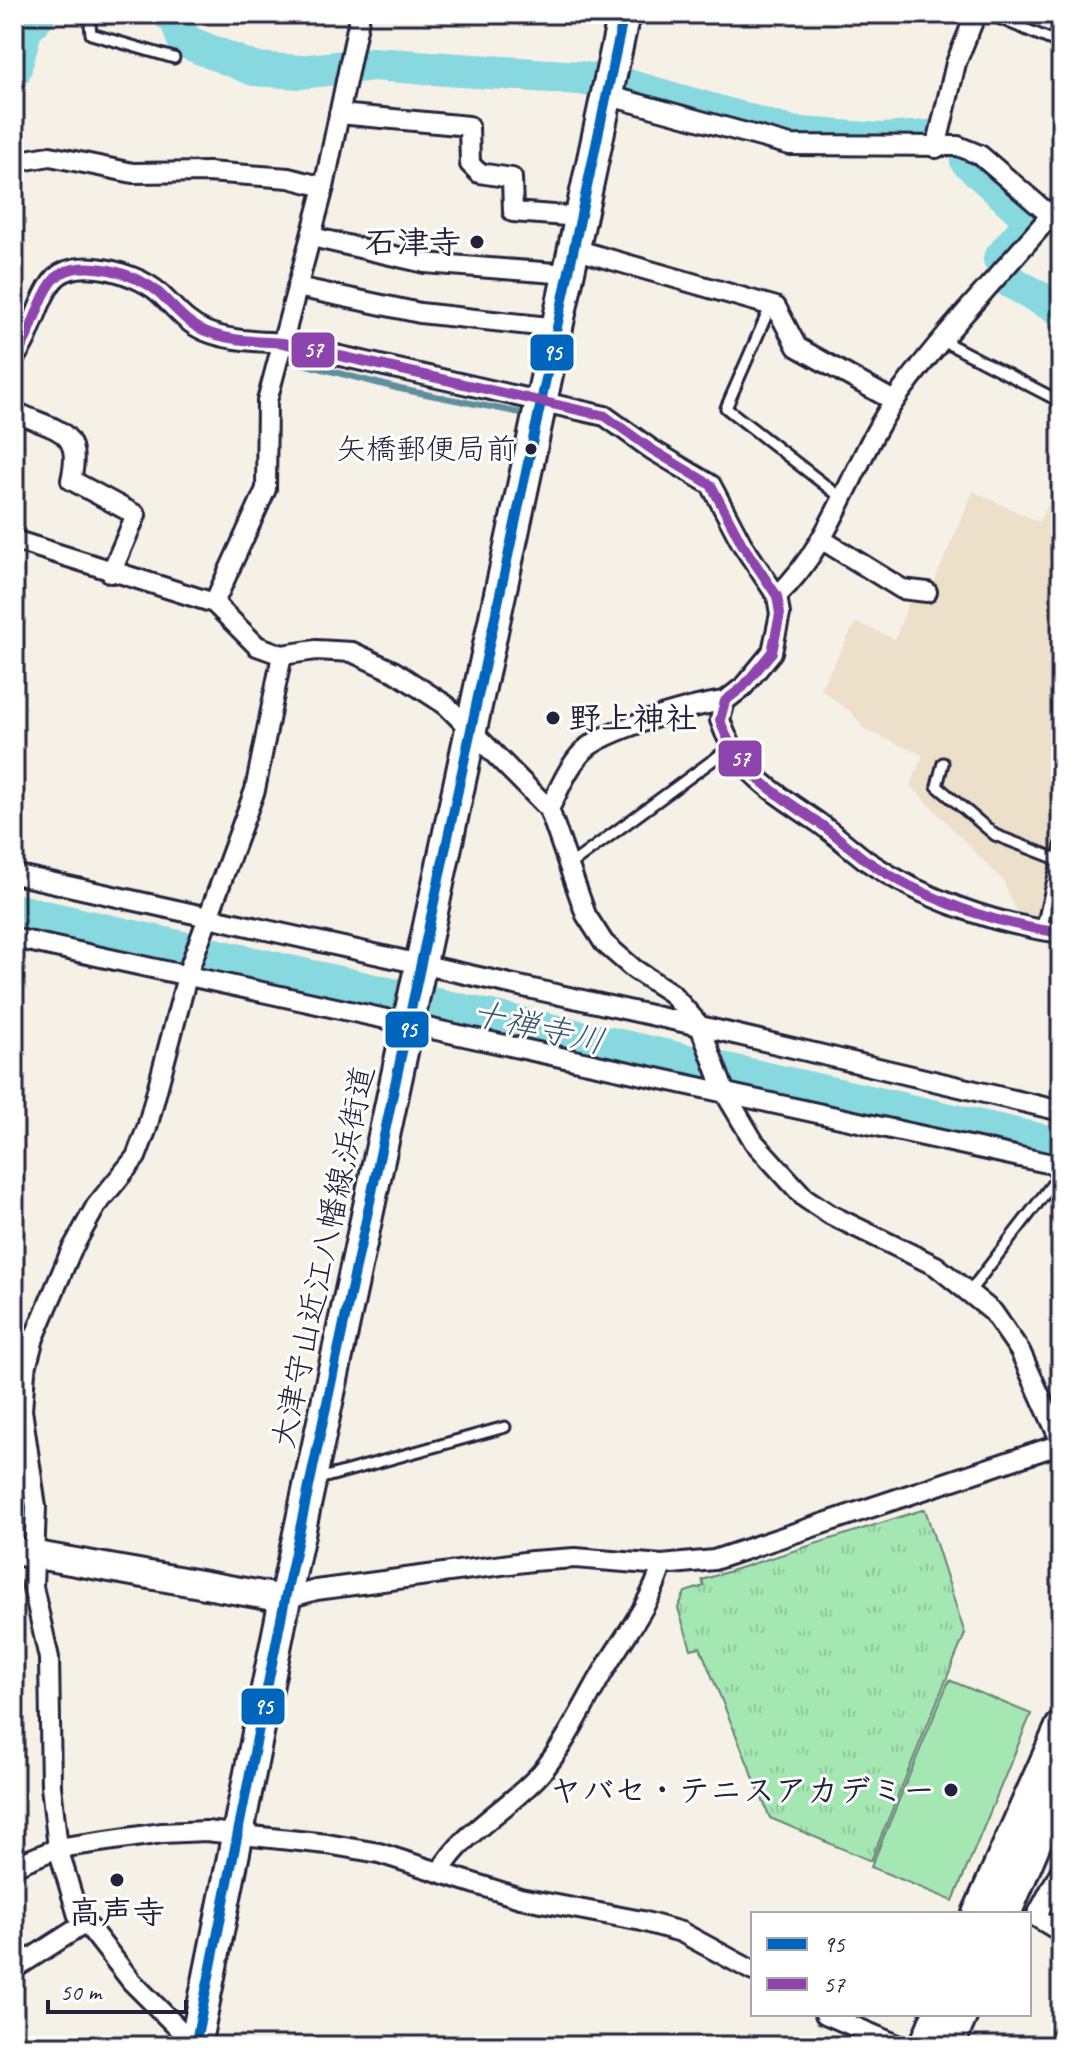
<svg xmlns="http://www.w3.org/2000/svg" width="1075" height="2060" font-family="Caveat,'Klee One',sans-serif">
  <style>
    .built { fill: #ece0cb }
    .grass { fill: #a5e7b2; stroke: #648476; stroke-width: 2 }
    .park { fill: url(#park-tufts); stroke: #648476; stroke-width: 2 }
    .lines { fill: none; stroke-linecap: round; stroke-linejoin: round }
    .stream { stroke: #5f8f9d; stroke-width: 6 }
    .river { stroke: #87d8df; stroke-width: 34 }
    .lane-casing { stroke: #22223b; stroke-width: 15 }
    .street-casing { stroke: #22223b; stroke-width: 24 }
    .secondary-casing { stroke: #22223b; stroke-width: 32 }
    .primary-casing { stroke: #22223b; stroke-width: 36 }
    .lane { stroke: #fff; stroke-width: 9 }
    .street { stroke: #fff; stroke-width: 18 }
    .secondary { stroke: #fff; stroke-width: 26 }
    .primary { stroke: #fff; stroke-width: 30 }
    .bus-1-casing { stroke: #fff; stroke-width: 16 }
    .bus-2-casing { stroke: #fff; stroke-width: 16 }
    .bus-1 { stroke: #0065bd; stroke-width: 10 }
    .bus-2 { stroke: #8e44ad; stroke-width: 10 }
    .poi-dot { fill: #22223b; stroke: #fff; stroke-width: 3 }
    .labels { text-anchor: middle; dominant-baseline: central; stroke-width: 6; stroke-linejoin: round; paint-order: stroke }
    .bus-label { font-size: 30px; fill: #22223b; stroke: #fff; text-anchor: end }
    .poi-label { font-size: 32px; font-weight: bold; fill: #22223b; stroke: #fff; text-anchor: end }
    .street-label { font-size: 32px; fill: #22223b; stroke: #fff }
    .water-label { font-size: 34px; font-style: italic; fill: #40596c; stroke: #fff }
    .line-badge { stroke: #fff; stroke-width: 3 }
    .badge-label { font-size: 22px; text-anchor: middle; font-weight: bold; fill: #fff }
  </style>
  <defs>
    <pattern id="park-tufts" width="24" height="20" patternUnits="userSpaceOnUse" patternTransform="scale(2)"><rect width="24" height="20" fill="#a5e7b2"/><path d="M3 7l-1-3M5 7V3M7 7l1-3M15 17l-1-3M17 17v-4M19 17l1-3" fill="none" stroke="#8ec69a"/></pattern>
  </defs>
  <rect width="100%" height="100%" fill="#f6f1e7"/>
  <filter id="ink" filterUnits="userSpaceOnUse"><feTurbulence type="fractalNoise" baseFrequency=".0125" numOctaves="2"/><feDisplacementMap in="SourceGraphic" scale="16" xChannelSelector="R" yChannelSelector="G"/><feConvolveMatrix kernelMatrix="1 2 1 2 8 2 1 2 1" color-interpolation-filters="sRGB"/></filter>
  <g filter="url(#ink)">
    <path class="built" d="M 1061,480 L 1061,918 L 1017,914 L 1003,881 L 910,785 L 923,755 L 865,730 L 852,713 L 820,689 L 856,622 L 895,639 L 912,594 L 932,587 L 973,491 L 1039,522 Z"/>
    <path class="grass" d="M 949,1680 L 1031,1714 L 953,1901 L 871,1867 Z"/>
    <path class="park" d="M 925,1509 L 965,1634 L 871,1861 L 770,1818 L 700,1647 L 691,1649 L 678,1608 L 685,1592 L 704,1586 L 702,1580 Z"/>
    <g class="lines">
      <path class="stream" d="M 284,359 L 400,389 L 526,414"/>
      <g class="river">
        <path d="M 169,14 L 176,18 L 184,41 L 254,69 L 300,72 L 373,64 L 579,78 L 628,86 L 790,133 L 880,140 L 929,137"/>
        <path d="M 14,71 L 25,30 L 39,14"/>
        <path d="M 967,161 L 1028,217 L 1030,223 L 1000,259"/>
        <path d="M 1006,279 L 1061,310"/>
        <path d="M 14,910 L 1061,1145"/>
      </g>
      <g class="lane-casing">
        <g id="lane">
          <path d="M 89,14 L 91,34 L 174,58"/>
          <path d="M 989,14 L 1061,44"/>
          <path d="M 771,305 L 726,408 L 843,499"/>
          <path d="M 943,341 L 1061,402"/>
          <path d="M 943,763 L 937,786 L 995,835 L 1057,859"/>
          <path d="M 570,865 L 732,746"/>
          <path d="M 1041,931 L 1061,845"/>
          <path d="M 970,1291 L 1057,1178 L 1060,1166"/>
          <path d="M 315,1480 L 505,1427"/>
        </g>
      </g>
      <g class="street-casing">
        <g id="street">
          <path d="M 606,95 L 790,145 L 958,146 L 980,155 L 1051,216"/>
          <path d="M 339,114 L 469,126 L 470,164 L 479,173 L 512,178 L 513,212 L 580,217"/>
          <path d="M 936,148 L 956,63 L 976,14"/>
          <path d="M 14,162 L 50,156 L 133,173 L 208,172 L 289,178 L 324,187"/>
          <path d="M 312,237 L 425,263 L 569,274"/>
          <path d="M 574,249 L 776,307 L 797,347 L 894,401"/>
          <path d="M 297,287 L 420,313 L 558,328"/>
          <path d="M 14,358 C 33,335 35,305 52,282 C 73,253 136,273 158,292 C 174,306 184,322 205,331 C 228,341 257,341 283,343 L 605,416 L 651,449 L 711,485 L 742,544 L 777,596 L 780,614 L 772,652 L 743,687 L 725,701 L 720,720 C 738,774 776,793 819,823 C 836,835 851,849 867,861 C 923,899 995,924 1061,933"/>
          <path d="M 14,411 C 52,431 84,426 71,480 L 136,515 L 111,573"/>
          <path d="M 821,539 L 902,589 L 927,592"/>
          <path d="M 14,540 L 214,603 L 257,646 L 282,655 L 316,650 L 352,652 L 395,672 L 446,705 L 549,809 L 586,915 L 604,943 L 634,969 L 671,993 L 700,1026 L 725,1093 L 754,1142 L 805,1198 L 831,1215 L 936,1266 L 993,1312 L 1020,1351 L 1061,1442"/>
          <path d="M 777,596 C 836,540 853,457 900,393 C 948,327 1008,267 1061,203"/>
          <path d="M 214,603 L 266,489 L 267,401 L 324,187 L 360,14"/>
          <path d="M 549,809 C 560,788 570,761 589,746 C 616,727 693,705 725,701"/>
          <path d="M 14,874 L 700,1026 L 1061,1111"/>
          <path d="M 14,938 L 1061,1166"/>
          <path d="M 285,1599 L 316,1590 L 532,1561 L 575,1558 L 662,1565 L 714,1560 L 1061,1444"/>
          <path d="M 14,1866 L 58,1848 L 162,1833 L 206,1831 L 327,1844 L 379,1853 L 520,1898 L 642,1921 L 681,1932 L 753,1971"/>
          <path d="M 1061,1870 L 1036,1917 L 1061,1932"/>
          <path d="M 440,1872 C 463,1831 510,1808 541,1773 C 567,1742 585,1702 606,1667 C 627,1632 650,1605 662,1565"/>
          <path d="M 81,1926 L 89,1927 L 132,1982 L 186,2036 L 199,2029"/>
          <path d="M 14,1969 L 81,1926 L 58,1848 L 51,1786 L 49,1658 L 33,1587 L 36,1507 L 22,1410 L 25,1372 L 34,1338 L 71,1251 L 96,1206 L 136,1157 L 147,1128 L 189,969 L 255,790 L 282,655"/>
          <path d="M 825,2014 L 900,2046"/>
          <path d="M 14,2040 L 24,2046"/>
        </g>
      </g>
      <g class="secondary-casing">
        <path id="secondary" d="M 14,1551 L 285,1599"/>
      </g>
      <g class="primary-casing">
        <g id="primary">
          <path d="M 978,1914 L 1061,1727"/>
          <path d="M 1005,1914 L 1061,1782"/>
          <path d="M 195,2046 L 285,1599 L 624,14"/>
          <path d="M 925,2046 L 938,2014"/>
          <path d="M 948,2046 L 962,2014"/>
        </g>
      </g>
      <use href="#lane" class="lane"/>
      <use href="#street" class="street"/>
      <use href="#secondary" class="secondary"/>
      <use href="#primary" class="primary"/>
      <g class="bus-1-casing">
        <path id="bus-1" d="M 195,2046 L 285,1599 L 624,14"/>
      </g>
      <g class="bus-2-casing">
        <path id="bus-2" d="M 14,358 C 33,335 35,305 52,282 C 73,253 136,273 158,292 C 174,306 184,322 205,331 C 228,341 257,341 283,343 L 605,416 L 651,449 L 711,485 L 742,544 L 777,596 L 780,614 L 772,652 L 743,687 L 725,701 L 720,720 C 738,774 776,793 819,823 C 836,835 851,849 867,861 C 923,899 995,924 1061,933"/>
      </g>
      <use href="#bus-1" class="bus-1"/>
      <use href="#bus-2" class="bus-2"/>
    </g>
  </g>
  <g class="poi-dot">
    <circle cx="477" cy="242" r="8"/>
    <circle cx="531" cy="449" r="7"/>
    <circle cx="553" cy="718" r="8"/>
    <circle cx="951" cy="1790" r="8"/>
    <circle cx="117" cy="1880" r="8"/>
  </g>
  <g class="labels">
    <g class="bus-label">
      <text x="516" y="449">矢橋郵便局前</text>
    </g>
    <g class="poi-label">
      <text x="461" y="242">石津寺</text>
      <text x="569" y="718" text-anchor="start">野上神社</text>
      <text x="935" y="1790">ヤバセ・テニスアカデミー</text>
      <text x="117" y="1912" text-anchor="middle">高声寺</text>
    </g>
    <g class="street-label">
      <text transform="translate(323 1257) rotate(-78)">大津守山近江八幡線;浜街道</text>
    </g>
    <g class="water-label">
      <text transform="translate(538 1027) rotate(13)">十禅寺川</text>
    </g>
  </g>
  <g class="line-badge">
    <rect x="290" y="331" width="46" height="38" rx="8" fill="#8e44ad"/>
    <rect x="529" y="333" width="46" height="39" rx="8" fill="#0065bd"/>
    <rect x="717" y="739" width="46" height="39" rx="8" fill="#8e44ad"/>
    <rect x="384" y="1010" width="46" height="39" rx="8" fill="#0065bd"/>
    <rect x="240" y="1687" width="46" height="39" rx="8" fill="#0065bd"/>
  </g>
  <g class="badge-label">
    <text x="313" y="357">57</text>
    <text x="552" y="360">95</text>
    <text x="740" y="766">57</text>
    <text x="407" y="1037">95</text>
    <text x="263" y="1714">95</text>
  </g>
  <rect width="1075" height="2060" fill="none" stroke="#fff" stroke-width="48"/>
  <rect x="24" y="24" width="1027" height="2012" fill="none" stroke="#22223b" stroke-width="3" filter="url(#ink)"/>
  <rect x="751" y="1912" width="280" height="104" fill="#ffffff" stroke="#a7a7b1" stroke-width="2"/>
  <rect x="767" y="1938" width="40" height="12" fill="#0065bd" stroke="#a7a7b1" stroke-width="2"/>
  <text x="823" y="1952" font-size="24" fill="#22223b">95</text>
  <rect x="767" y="1978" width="40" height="12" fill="#8e44ad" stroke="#a7a7b1" stroke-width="2"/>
  <text x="823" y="1992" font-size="24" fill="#22223b">57</text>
  <path d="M48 2000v12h138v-12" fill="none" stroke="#22223b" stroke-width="4"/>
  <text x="60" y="2000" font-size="24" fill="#22223b" stroke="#ffffff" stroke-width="6" paint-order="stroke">50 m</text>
</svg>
